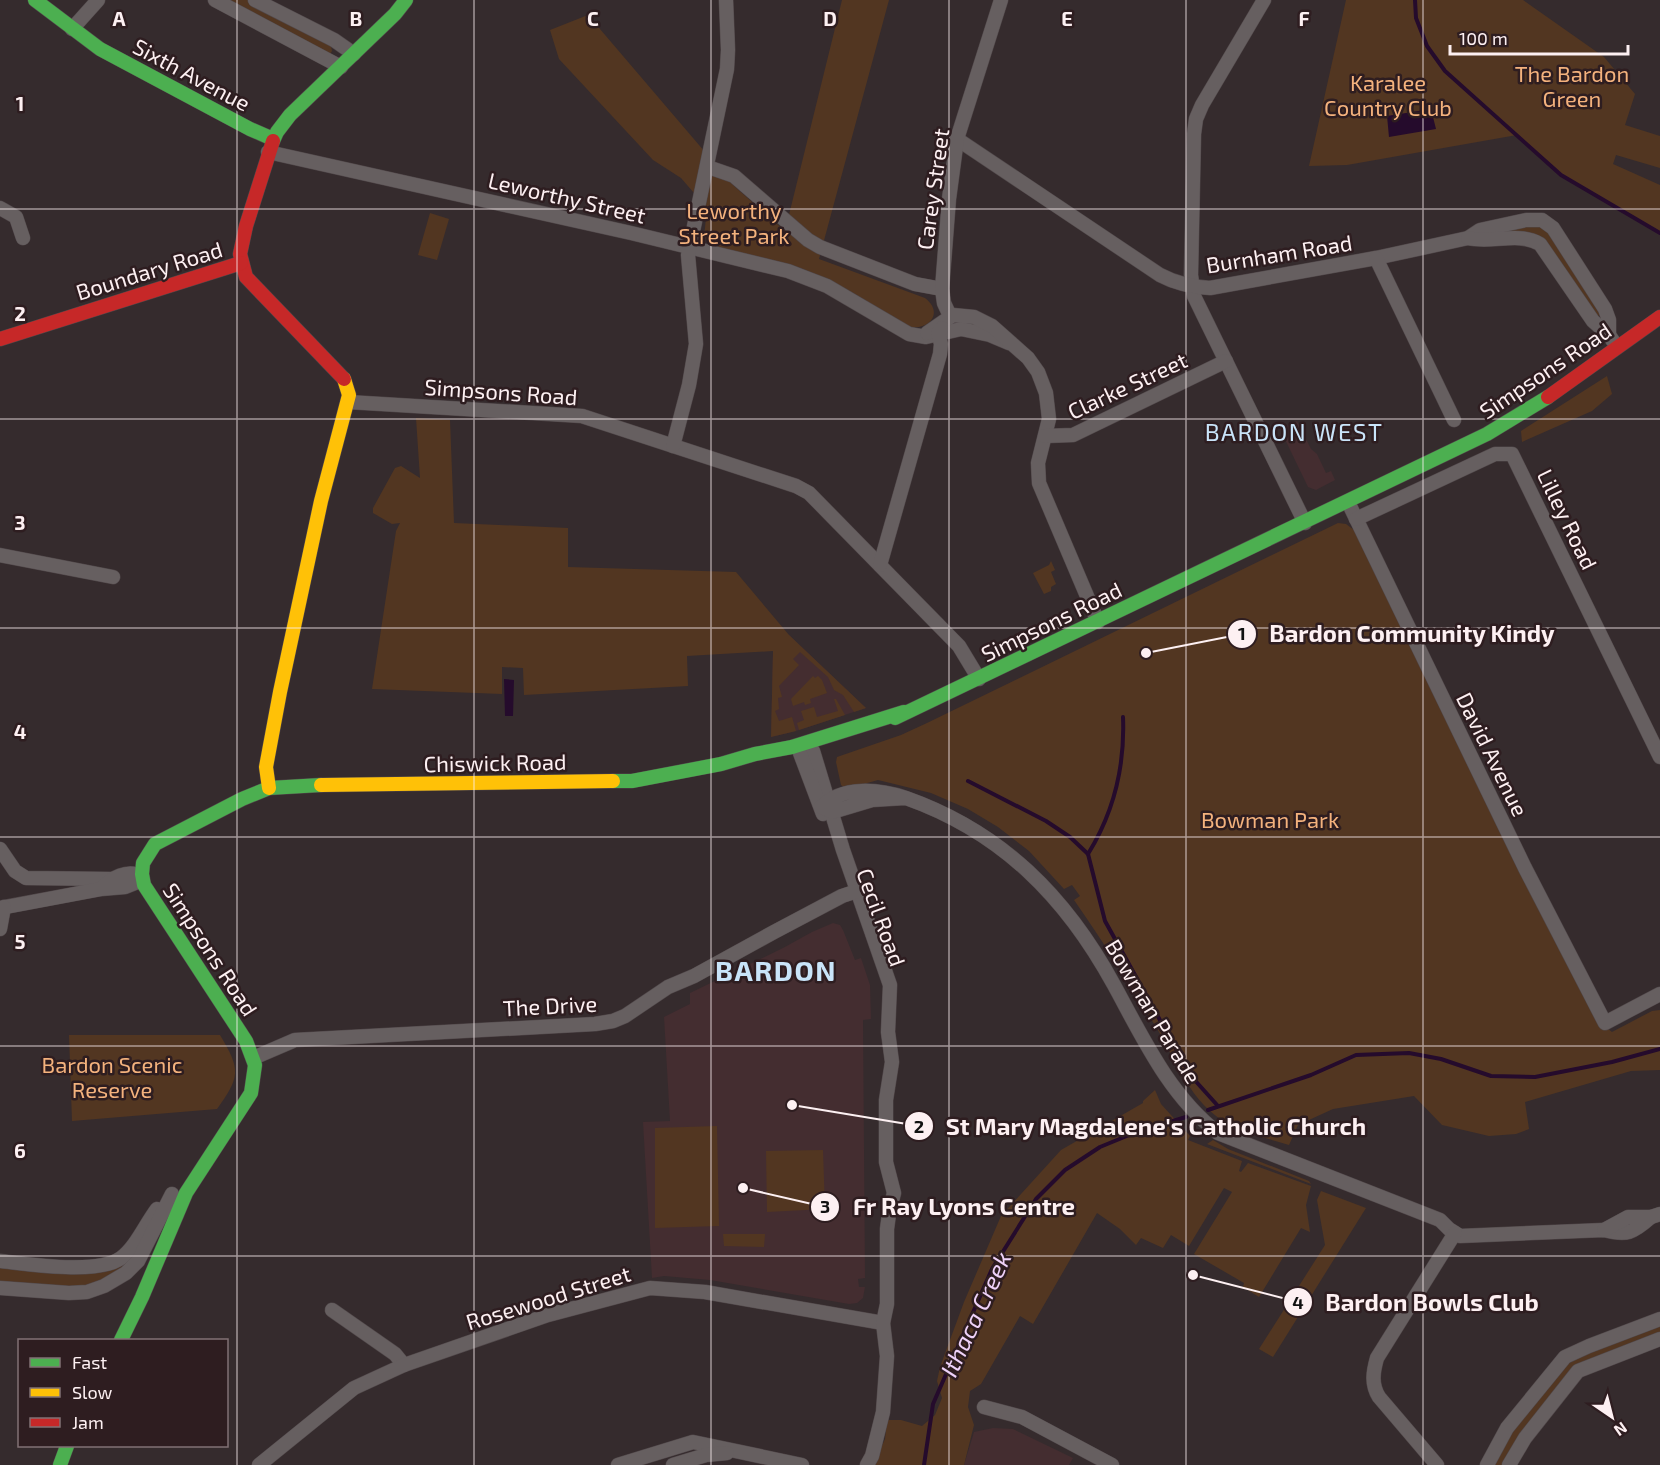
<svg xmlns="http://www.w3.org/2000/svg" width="1660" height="1465" font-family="'Exo 2',sans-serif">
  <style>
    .built { fill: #442d30 }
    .green { fill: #523621 }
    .water { fill: #250b2c }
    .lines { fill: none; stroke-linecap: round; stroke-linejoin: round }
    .stream { stroke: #250b2c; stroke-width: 4 }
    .street-casing { stroke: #51484a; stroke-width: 15 }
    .fast-casing { stroke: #51484a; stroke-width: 15 }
    .slow-casing { stroke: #51484a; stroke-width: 15 }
    .jam-casing { stroke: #51484a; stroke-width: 15 }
    .street { stroke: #665f60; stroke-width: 14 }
    .fast { stroke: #4caf50; stroke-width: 14 }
    .slow { stroke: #ffc107; stroke-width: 14 }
    .jam { stroke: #c62828; stroke-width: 14 }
    .grid { fill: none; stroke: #fdf0f2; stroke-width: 1.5; stroke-opacity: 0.55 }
    .labels { text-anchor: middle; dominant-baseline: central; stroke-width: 5; stroke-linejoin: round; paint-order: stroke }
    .park-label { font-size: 22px; fill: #f4b27d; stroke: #2e1d20 }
    .street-label { font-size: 22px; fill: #fdf0f2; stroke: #2e1d20 }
    .neighbourhood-label { font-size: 24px; letter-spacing: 1.5px; fill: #c9e4f9; stroke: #2e1d20 }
    .water-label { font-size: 24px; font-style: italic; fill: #efd2f9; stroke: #2e1d20 }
    .district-label { font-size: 28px; font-weight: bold; letter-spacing: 1.5px; fill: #c9e4f9; stroke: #2e1d20 }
    .grid-label { font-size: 20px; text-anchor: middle; font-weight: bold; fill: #fdf0f2; stroke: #2e1d20; stroke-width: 5; stroke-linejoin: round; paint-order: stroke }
    .leader { fill: none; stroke: #fdf0f2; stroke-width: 2 }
    .callout-dot { fill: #fdf0f2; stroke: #2e1d20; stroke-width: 2 }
    .mark-label { font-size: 18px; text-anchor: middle; font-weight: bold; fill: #111 }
    .callout-label { font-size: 24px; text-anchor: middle; font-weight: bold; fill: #fdf0f2; stroke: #2e1d20; stroke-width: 5; stroke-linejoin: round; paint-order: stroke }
  </style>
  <rect width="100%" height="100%" fill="#352b2d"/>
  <g class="built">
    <path d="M 1297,421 L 1311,449 L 1317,454 L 1326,473 L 1331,471 L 1335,480 L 1316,490 L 1308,487 L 1280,429 Z"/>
    <path d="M 789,635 L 866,708 L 796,731 L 771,737 L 773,651 Z"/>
    <path d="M 833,923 L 840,925 L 843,930 L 855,960 L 861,958 L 870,985 L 871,1019 L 863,1020 L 865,1278 L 858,1279 L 859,1287 L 865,1287 L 863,1298 L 857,1303 L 849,1304 L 710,1280 L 664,1276 L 652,1278 L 643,1122 L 670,1121 L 664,1017 L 690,1004 L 690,993 L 783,948 L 812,932 Z"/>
    <path d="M 993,1428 L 1013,1429 L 1073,1458 L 1069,1465 L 964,1465 L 974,1432 Z"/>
  </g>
  <g class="green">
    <path d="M 218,0 L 248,0 L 331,46 L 332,51 L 330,54 Z"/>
    <path d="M 842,0 L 889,0 L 819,259 L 925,298 C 946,314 926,334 904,325 C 891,319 878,308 865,300 C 845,288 826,278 803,269 C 776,259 723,258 704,237 L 707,208 L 681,178 L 653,160 L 559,59 L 550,30 L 588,15 L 734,186 L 785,231 Z"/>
    <path d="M 1346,0 L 1523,0 L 1604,57 L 1635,94 L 1625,125 L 1660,136 L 1660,168 L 1616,155 L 1613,164 L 1660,185 L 1660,233 L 1561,175 L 1517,135 L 1347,165 L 1309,166 Z"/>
    <path d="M 430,213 L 449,219 L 437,260 L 418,255 Z"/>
    <path d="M 1531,222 L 1546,226 L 1601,316 L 1596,315 L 1552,250 L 1503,232 Z"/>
    <path d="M 1607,376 L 1612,394 L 1592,411 L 1522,442 L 1521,431 Z"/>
    <path d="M 416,418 L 450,420 L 454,523 L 568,528 L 568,567 L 736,572 L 789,635 L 866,708 L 854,712 L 843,695 L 834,690 L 828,677 L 800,652 L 793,659 L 799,665 L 779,686 L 782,697 L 778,698 L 779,709 L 775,711 L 779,721 L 792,717 L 796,731 L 771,737 L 773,651 L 687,656 L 688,686 L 524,695 L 523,668 L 502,667 L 502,694 L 372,689 L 396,531 L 400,523 L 392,524 L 373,513 L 373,508 L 395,468 L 401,466 L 420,478 Z"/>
    <path d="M 1338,523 L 1346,524 L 1354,530 L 1529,883 L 1603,1025 L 1612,1032 L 1652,1011 L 1660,1010 L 1660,1070 L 1631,1071 L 1525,1102 L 1529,1129 L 1516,1134 L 1489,1136 L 1442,1125 L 1414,1096 L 1333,1109 L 1298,1125 L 1289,1145 C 1270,1139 1247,1134 1229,1124 C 1191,1105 1176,1060 1156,1027 C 1129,984 1103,941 1074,900 L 1080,896 L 1072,885 L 1064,889 L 1029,851 L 998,827 L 968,809 L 931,793 L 878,780 L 846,789 L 841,785 L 836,762 L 837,757 L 901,735 L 927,723 Z"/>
    <path d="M 1051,561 L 1055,570 L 1051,572 L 1056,584 L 1051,587 L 1051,591 L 1044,594 L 1033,573 L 1049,565 Z"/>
    <path d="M 813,676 L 815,678 L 818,676 L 822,680 L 827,693 L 810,699 L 811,703 L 805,705 L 804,702 L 793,706 L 791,699 Z"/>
    <path d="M 834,699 L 836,699 L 845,715 L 799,730 L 797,723 L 804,720 L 801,711 L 814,707 L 817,717 L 838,711 Z"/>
    <path d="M 69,1035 L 220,1035 C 241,1070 240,1077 217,1109 L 72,1121 Z"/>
    <path d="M 1155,1090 L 1161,1104 L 1190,1136 L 1188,1140 L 1242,1161 L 1239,1171 L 1241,1172 L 1248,1163 L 1311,1186 L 1306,1205 L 1310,1232 L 1301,1228 L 1259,1297 L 1243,1287 L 1244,1283 L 1194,1254 L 1232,1192 L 1224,1188 L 1189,1246 L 1171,1235 L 1163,1248 L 1141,1238 L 1136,1245 L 1120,1229 L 1097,1213 L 1033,1324 L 1020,1316 L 981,1384 L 970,1391 L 968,1407 L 974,1425 L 964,1465 L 873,1465 L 885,1439 L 887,1420 L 901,1420 L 922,1426 L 935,1415 L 942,1398 L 937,1381 L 940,1367 L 964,1302 L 1001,1216 L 1061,1150 L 1143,1103 L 1143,1101 Z"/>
    <path d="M 717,1126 L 719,1226 L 655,1228 L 655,1128 Z"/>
    <path d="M 1213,1140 L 1228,1149 L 1309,1181 L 1311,1184 L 1207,1144 Z"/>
    <path d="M 823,1150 L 825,1209 L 767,1212 L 766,1151 Z"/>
    <path d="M 1321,1191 L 1366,1208 L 1273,1357 L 1259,1349 L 1325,1245 L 1317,1200 Z"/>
    <path d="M 723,1234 L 765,1234 L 764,1247 L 724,1246 Z"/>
    <path d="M 139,1245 L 130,1263 L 98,1284 L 83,1288 L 0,1282 L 0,1266 L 69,1271 Z"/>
    <path d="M 1660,1325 L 1660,1333 L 1594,1358 L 1503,1465 L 1493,1465 L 1516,1427 L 1566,1365 L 1592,1350 Z"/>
  </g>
  <g class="water">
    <path d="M 1431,109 L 1436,129 L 1389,137 L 1387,116 Z"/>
    <path d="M 504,679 L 514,680 L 513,716 L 505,716 Z"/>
  </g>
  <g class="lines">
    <g class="stream">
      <path d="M 1415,0 L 1416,18 L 1427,46 L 1445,71 L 1561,175 L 1660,233"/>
      <path d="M 968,781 L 1046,821 L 1070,837 L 1088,854 L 1105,921 L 1191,1076 L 1218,1106"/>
      <path d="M 1088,854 C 1114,812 1125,766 1123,717"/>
      <path d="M 1208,1110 L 1311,1075 L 1356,1055 L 1409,1053 L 1441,1059 L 1491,1076 L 1535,1077 L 1612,1062 L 1660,1049"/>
      <path d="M 924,1465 L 933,1404 L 992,1269 L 1036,1199 L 1065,1170 L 1100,1147 L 1134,1133 L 1186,1117"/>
    </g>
    <g class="street-casing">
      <g id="street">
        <path d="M 215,0 L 341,67"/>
        <path d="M 255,0 L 334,40 L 354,54"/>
        <path d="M 1264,0 L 1202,105 L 1196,119 L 1194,134 L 1191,275 L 1194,296 L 1305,523"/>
        <path d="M 72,29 L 98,0"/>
        <path d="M 957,139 L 1160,275 C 1177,284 1192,287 1210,288 L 1376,258 L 1468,238 L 1480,230 L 1526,220 L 1542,220 L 1553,228 L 1605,309 L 1609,320 L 1609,335"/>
        <path d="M 268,152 L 631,233 L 788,271 L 827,286 L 909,334 L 926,337 L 961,329 L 990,335 L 1009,343"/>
        <path d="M 708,167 L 734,176 L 808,240 L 820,247 L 915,284 L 942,289"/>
        <path d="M 0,208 L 16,217 L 23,238"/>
        <path d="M 1468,238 C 1492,244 1517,231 1540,244 L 1593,321 L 1609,335 L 1613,341"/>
        <path d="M 1376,258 L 1454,420"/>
        <path d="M 950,316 L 944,303 L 942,289 L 949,199 L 957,139 L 1001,0"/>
        <path d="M 927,333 L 953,315 L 974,317 L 992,326 L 1028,358 L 1038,372 L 1046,393 L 1049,419 L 1038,463 L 1039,483 L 1098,622"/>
        <path d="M 348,402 L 582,416 L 796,486 L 809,493 L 959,646 L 979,679"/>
        <path d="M 1045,436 L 1073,435 L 1226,361"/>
        <path d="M 673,446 L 689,385 L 696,344 L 688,255 L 727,69 L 728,50 L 726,0"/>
        <path d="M 1348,502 L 1525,868 L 1605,1023 L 1660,994"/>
        <path d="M 1356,519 L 1495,454 L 1512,454 L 1660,757"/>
        <path d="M 0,555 L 113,577"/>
        <path d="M 880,565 L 940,354 L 941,344 L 938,333 L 942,328"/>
        <path d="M 813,751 L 843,850 L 890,985 L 888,1032 L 892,1062 L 886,1100 L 886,1162 L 894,1193 L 889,1212"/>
        <path d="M 800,753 L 823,814"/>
        <path d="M 905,798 L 872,800 L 832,812 L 821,807 C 843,785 879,789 906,798 C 1002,832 1066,897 1114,985 C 1143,1038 1169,1095 1218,1133 L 1440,1220 L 1449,1229 L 1460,1236 L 1604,1230 C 1627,1236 1633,1233 1651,1217"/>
        <path d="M 0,849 L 15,871 L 26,878 L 112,879"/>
        <path d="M 0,908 L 101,889 L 125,887 L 135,883 L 142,877 C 128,868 111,878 101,889"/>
        <path d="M 0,929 L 4,907"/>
        <path d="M 253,1058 L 295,1040 L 595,1024 L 613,1021 L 625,1016 L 668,987 L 694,976 L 774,932 L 842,896 L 857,891"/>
        <path d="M 1604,1230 L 1628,1217 L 1651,1217 L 1660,1214"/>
        <path d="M 0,1261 C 28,1264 98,1275 121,1258 C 136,1247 145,1225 157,1209"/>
        <path d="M 0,1288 L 69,1293 L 87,1292 L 104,1286 L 126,1273 L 138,1261 L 172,1194"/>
        <path d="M 332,1310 L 395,1354 L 404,1365"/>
        <path d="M 984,1407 L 1022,1417 L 1112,1465"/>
        <path d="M 259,1465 L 354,1388 L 404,1365 L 548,1315 L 650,1288 L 705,1292 L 883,1323"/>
        <path d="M 618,1465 L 693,1442 L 802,1465"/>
        <path d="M 673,1465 L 706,1455 L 727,1453"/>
        <path d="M 867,1465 L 872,1456 L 883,1412 L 887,1356 L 883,1323 L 887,1304 L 887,1229 L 889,1214"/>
        <path d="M 1437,1465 L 1379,1397 C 1371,1384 1373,1372 1377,1358 L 1455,1233"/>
        <path d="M 1487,1465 L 1507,1428 L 1565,1357 L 1589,1346 L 1660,1319"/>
        <path d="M 1509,1465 L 1525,1438 L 1578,1371 L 1660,1339"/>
      </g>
    </g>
    <g class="fast-casing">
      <g id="fast">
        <path d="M 35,0 L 100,49 L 250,129 L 273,139"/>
        <path d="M 273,141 L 277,132 L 290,115 L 395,14 L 406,0"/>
        <path d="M 895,718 L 1487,434 L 1548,397"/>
        <path d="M 613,781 L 632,781 L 721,764 L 755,754 L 792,747 L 904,712"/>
        <path d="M 121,1340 L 142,1297 L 186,1193 L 251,1093 L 255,1065 L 246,1041 L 144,885 L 142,874 L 143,863 L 155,844 L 242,799 L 269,788 L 321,785"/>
        <path d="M 60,1465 L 67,1446"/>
      </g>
    </g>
    <g class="slow-casing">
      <g id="slow">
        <path d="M 321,785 L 613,781"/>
        <path d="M 269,788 L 266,767 L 280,692 L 321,501 L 349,395 L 344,379"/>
      </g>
    </g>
    <g class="jam-casing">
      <g id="jam">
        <path d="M 273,141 L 246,226 L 240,254 L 246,277 L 344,379"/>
        <path d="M 0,339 L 241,263"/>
        <path d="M 1548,397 L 1660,317"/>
      </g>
    </g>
    <use href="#street" class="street"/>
    <use href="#fast" class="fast"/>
    <use href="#slow" class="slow"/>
    <use href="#jam" class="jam"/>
  </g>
  <path class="grid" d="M 237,0 L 237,1465M 474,0 L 474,1465M 711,0 L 711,1465M 949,0 L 949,1465M 1186,0 L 1186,1465M 1423,0 L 1423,1465M 0,209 L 1660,209M 0,419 L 1660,419M 0,628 L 1660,628M 0,837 L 1660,837M 0,1046 L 1660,1046M 0,1256 L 1660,1256"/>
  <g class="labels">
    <g class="park-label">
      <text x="1572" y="73">The Bardon<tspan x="1572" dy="25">Green</tspan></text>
      <text x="1388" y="82">Karalee<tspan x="1388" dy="25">Country Club</tspan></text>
      <text x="734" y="210">Leworthy<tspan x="734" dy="25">Street Park</tspan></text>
      <text x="1270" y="819">Bowman Park</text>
      <text x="112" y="1064">Bardon Scenic<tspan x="112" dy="25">Reserve</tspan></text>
    </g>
    <g class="street-label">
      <text transform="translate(192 74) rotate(28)">Sixth Avenue</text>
      <text transform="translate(932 189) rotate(-82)">Carey Street</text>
      <text transform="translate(567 197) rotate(13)">Leworthy Street</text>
      <text transform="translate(1279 253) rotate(-9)">Burnham Road</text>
      <text transform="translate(149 270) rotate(-17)">Boundary Road</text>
      <text transform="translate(1545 370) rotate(-34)">Simpsons Road</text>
      <text transform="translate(1127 385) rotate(-25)">Clarke Street</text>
      <text transform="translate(501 391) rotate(4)">Simpsons Road</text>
      <text transform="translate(1568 519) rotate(64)">Lilley Road</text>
      <text transform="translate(1051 621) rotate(-26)">Simpsons Road</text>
      <text transform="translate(1493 754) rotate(64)">David Avenue</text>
      <text transform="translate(495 762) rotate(-1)">Chiswick Road</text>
      <text transform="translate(882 917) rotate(70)">Cecil Road</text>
      <text transform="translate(211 949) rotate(57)">Simpsons Road</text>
      <text transform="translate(550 1005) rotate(-3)">The Drive</text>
      <text transform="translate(1154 1011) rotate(59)">Bowman Parade</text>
      <text transform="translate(548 1297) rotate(-17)">Rosewood Street</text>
    </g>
    <g class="neighbourhood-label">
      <text x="1294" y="431">BARDON WEST</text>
    </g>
    <g class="water-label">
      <text transform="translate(975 1314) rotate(-65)">Ithaca Creek</text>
    </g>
    <g class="district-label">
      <text x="776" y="970">BARDON</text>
    </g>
  </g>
  <g class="grid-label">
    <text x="119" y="26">A</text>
    <text x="356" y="26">B</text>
    <text x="593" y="26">C</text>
    <text x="830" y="26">D</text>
    <text x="1067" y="26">E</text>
    <text x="1304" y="26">F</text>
    <text x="20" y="111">1</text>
    <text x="20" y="321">2</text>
    <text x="20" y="530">3</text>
    <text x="20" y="739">4</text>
    <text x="20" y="949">5</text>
    <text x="20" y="1158">6</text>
  </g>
  <path class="leader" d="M1146 653L1242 634M792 1105L919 1126M743 1188L825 1207M1193 1275L1298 1302"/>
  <g class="callout-dot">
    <circle cx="1146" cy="653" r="6"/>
    <circle cx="792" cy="1105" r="6"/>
    <circle cx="743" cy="1188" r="6"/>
    <circle cx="1193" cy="1275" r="6"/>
    <circle cx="1242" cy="634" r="15"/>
    <circle cx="919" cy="1126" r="15"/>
    <circle cx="825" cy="1207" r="15"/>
    <circle cx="1298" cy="1302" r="15"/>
  </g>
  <g class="mark-label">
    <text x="1242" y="640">1</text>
    <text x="919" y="1133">2</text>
    <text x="825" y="1213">3</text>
    <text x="1298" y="1309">4</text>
  </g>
  <g class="callout-label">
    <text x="1412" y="642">Bardon Community Kindy</text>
    <text x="1156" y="1135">St Mary Magdalene's Catholic Church</text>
    <text x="964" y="1215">Fr Ray Lyons Centre</text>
    <text x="1432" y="1311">Bardon Bowls Club</text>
  </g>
  <rect x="18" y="1339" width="210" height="108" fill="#2e1d20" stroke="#817174" stroke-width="1.5"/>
  <rect x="30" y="1358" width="30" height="9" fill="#4caf50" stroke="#817174" stroke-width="1.5"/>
  <text x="72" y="1369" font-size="18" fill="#fdf0f2">Fast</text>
  <rect x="30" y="1388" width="30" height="9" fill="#ffc107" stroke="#817174" stroke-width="1.5"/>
  <text x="72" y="1399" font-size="18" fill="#fdf0f2">Slow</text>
  <rect x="30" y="1418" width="30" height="9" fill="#c62828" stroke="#817174" stroke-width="1.5"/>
  <text x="72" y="1429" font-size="18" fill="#fdf0f2">Jam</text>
  <g transform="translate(1612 1417) rotate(145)" stroke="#2e1d20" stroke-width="4.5" paint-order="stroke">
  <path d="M0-4.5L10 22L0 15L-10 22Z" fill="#fdf0f2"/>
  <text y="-9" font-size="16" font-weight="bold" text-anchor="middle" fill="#fdf0f2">N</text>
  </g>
  <path d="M1450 45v9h178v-9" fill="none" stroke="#fdf0f2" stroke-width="3"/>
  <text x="1459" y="45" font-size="18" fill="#fdf0f2" stroke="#2e1d20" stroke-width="4.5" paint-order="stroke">100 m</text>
</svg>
